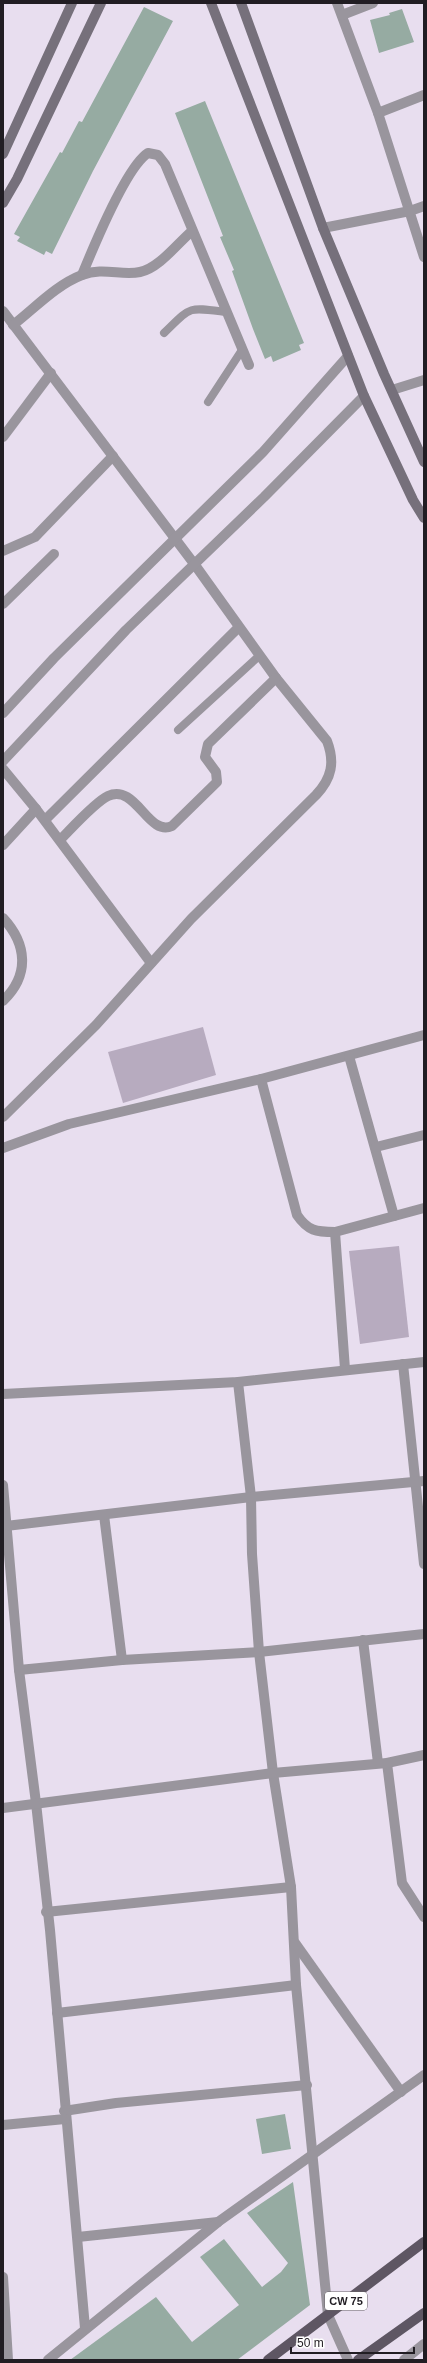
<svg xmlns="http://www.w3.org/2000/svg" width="427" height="2363" font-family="Helvetica,sans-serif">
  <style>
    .green { fill: #b7abbf }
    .building { fill: #96aba2 }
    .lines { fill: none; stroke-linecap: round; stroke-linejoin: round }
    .service { stroke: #99959d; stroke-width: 8 }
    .minor { stroke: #99959d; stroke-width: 10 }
    .tertiary { stroke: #99959d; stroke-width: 10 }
    .secondary { stroke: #76707b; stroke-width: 10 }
    .primary { stroke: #5e5663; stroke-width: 10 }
    .labels { text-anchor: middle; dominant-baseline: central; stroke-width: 4; stroke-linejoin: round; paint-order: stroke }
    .shield { fill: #fff; stroke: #646165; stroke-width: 1 }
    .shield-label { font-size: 11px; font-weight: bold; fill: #211d23 }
  </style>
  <rect width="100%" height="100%" fill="#e8deef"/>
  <g class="green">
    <path d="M 203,1027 L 216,1075 L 123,1103 L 108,1052 Z"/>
    <path d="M 399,1246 L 409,1337 L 360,1344 L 349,1251 Z"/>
  </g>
  <g class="building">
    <path d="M 144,7 L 173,21 L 93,171 L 52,254 L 46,251 L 44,255 L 17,241 L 20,237 L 14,234 L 60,152 L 62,153 L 79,121 L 82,122 Z"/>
    <path d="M 402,9 L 414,42 L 379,53 L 370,20 L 390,15 L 389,13 Z"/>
    <path d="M 205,101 L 304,343 L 299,345 L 301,350 L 273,362 L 271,356 L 265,359 L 253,329 L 232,271 L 234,270 L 220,237 L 223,236 L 175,113 Z"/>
    <path d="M 285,2114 L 291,2149 L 262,2154 L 256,2119 Z"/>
    <path d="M 293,2182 L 310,2305 L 237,2360 L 70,2360 L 156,2297 L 192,2342 L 239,2305 L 200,2257 L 224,2239 L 262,2287 L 281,2272 L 288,2263 L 247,2213 Z"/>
  </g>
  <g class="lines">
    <g class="service">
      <path d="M 164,333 C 192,306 187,307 226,312"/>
      <path d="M 208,402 L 242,350"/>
      <path d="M 178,730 L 259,656"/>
    </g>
    <g class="minor">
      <path d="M 337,3 L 378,113 L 424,257"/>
      <path d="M 342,15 L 373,3"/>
      <path d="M 378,113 L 424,95"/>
      <path d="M 323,228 L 410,211 L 424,206"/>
      <path d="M 82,275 C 93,248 126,167 148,153 L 158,155 L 165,164 L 249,365"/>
      <path d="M 3,311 L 195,565 L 276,678 L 327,741 C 335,762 332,778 316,795 L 191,919 L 96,1025 L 3,1117"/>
      <path d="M 13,325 C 35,308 56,285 82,275 C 103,267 122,276 140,272 C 159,268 177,244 192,231"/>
      <path d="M 392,390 L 424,380"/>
      <path d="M 3,437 L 51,373"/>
      <path d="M 3,551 L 35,537 L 113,456"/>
      <path d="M 3,604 L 54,554"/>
      <path d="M 3,713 L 54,658 L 263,452 L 348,356"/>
      <path d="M 3,761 L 126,630 L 264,497 L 364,396"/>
      <path d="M 3,769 L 36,809 L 151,963"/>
      <path d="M 45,820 L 238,628"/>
      <path d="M 60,840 C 71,829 95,802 108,796 C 136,783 148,837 172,826 L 217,782 L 216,772 L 205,757 L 208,744 L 276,678"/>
      <path d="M 3,845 L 36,809"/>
      <path d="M 3,918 C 27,944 30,975 3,1001"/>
      <path d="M 424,1035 L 261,1079 L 297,1215 C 308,1231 316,1232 335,1232 L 424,1208"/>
      <path d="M 349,1056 L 394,1216"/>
      <path d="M 376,1147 L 424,1135"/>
      <path d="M 3,1148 L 69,1124 L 261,1079"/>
      <path d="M 335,1232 L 345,1369"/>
      <path d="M 403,1364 L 424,1564"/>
      <path d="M 238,1382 L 251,1497 L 252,1554 L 259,1652 L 273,1773 L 291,1887 L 296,1985 L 328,2315"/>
      <path d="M 3,1394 L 238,1382 L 424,1362"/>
      <path d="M 3,1485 L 19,1670 L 36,1803 L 50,1930 L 85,2328"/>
      <path d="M 104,1515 L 122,1660"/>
      <path d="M 6,1526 L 251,1497 L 424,1481"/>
      <path d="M 363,1640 L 378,1763"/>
      <path d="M 19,1670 L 122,1660 L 259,1652 L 424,1634"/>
      <path d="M 387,1763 L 402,1883 L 424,1917"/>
      <path d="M 3,1808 L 273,1773 L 387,1763 L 424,1755"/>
      <path d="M 46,1912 L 291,1887"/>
      <path d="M 295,1943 L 401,2092"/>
      <path d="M 57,2013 L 296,1985"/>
      <path d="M 64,2111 L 116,2103 L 307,2085"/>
      <path d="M 3,2125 L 65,2119"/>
      <path d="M 78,2237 L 218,2222"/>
      <path d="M 3,2277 L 8,2360"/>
      <path d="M 48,2360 L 218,2222 L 424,2075"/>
      <path d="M 404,2360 L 424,2344"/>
    </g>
    <path class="tertiary" d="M 328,2315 L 348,2360"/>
    <g class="secondary">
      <path d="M 211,3 L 364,396 L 413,500 L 424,518"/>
      <path d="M 241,3 L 323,228 L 384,374 L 424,462"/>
      <path d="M 3,154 L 72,3"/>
      <path d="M 3,203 L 17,179 L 101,3"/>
    </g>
    <g class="primary">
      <path d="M 268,2360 L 424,2242"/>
      <path d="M 358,2360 L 424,2313"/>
    </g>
  </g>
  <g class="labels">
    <rect class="shield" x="325" y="2292" width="42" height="18" rx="3"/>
    <g class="shield-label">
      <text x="346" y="2301">CW 75</text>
    </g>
  </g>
  <rect width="427" height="2363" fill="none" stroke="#211d23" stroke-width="8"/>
  <path d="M291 2347v6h123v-6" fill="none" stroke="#211d23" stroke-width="2"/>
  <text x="297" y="2347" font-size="12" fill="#211d23" stroke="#ffffff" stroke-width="3" paint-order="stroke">50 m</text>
</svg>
